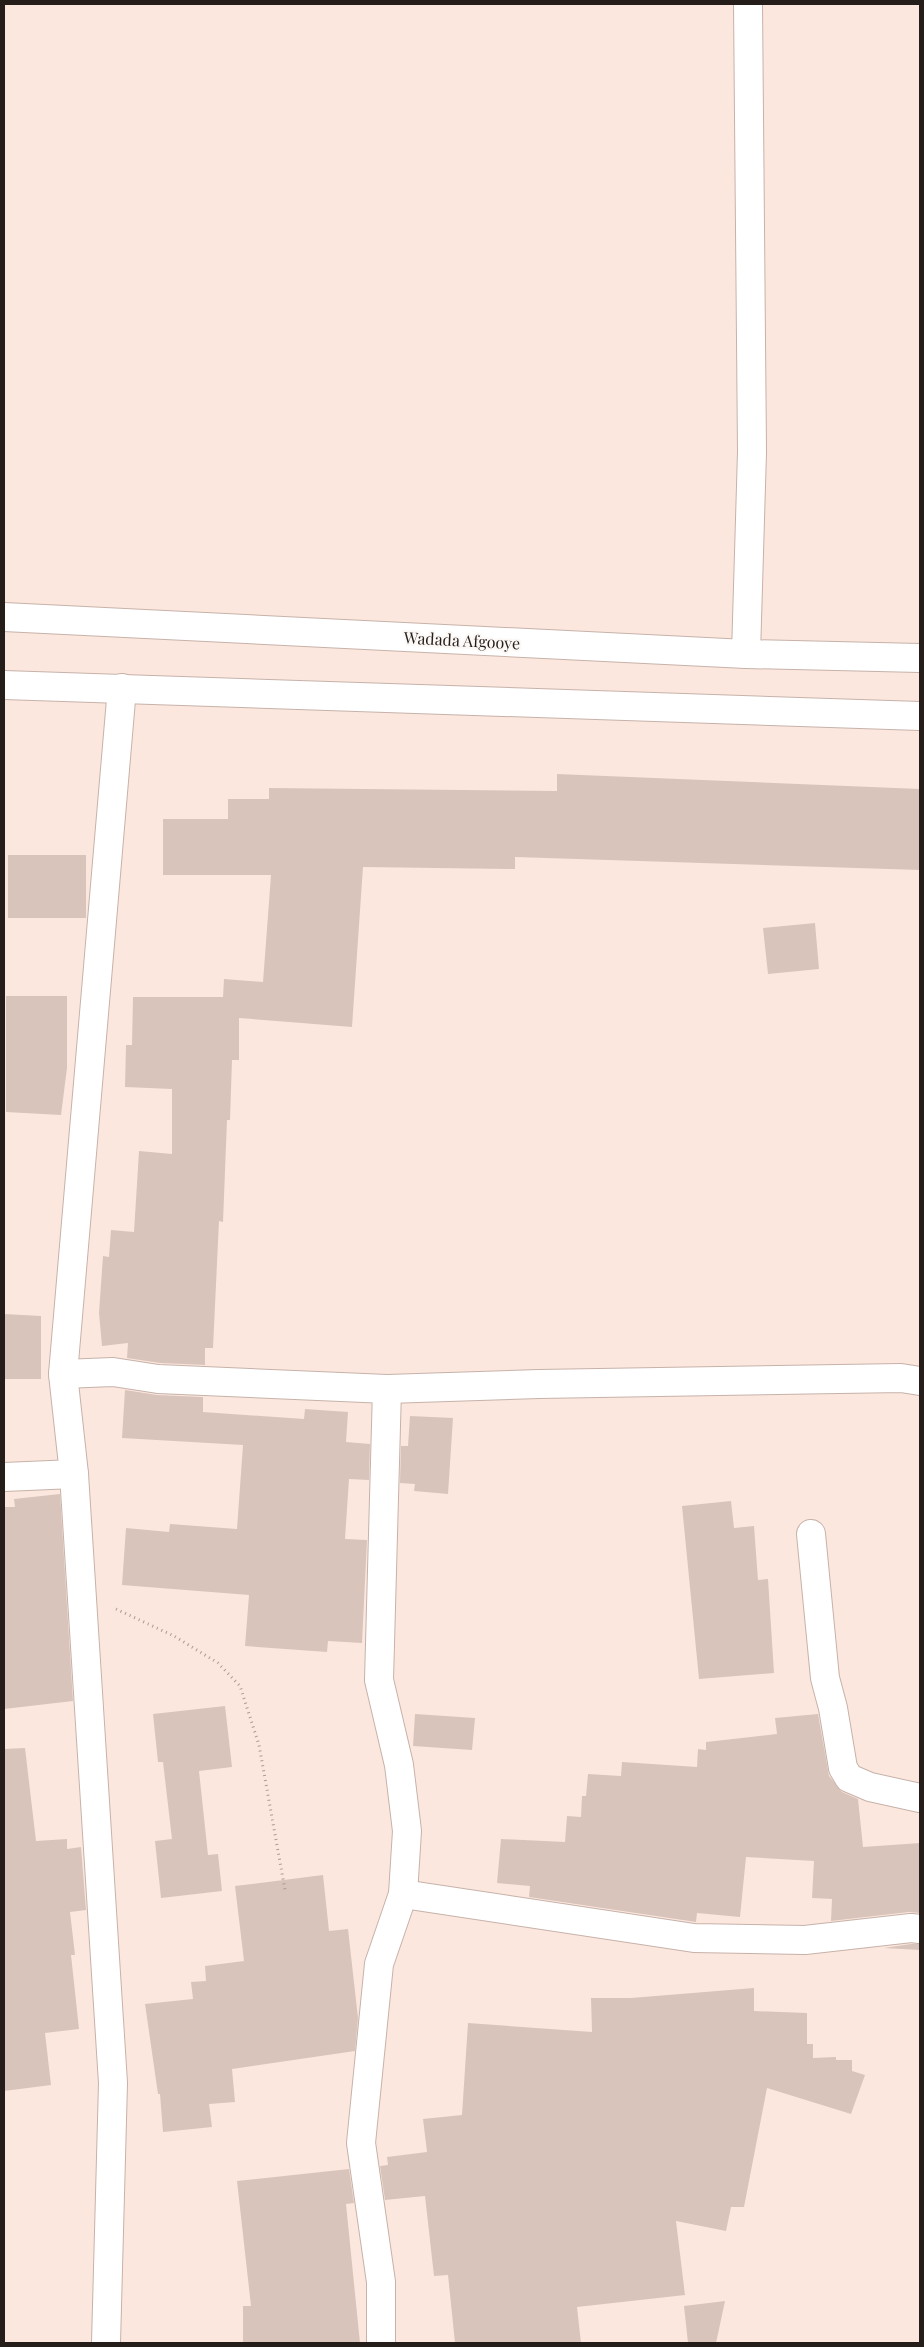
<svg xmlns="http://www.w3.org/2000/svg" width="924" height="2347" font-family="'Playfair Display',serif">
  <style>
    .building { fill: #d9c4bb }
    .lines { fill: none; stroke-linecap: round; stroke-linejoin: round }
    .street-casing { stroke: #c7b2aa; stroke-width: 30 }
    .highway-casing { stroke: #c7b2aa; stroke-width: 30 }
    .path { stroke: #ab9b94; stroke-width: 3; stroke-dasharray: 1 4; stroke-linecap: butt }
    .street { stroke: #fff; stroke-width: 28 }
    .highway { stroke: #fff; stroke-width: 28 }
    .labels { text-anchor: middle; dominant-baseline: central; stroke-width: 4.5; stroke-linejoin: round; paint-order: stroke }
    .street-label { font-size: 16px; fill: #251d1a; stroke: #fcf8f6 }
  </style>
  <rect width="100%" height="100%" fill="#fce7de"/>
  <g class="building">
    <path d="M 557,774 L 920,789 L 920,870 L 515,857 L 515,869 L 363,867 L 352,1027 L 239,1018 L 239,1060 L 232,1060 L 230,1120 L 227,1120 L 223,1222 L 219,1221 L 213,1348 L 205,1348 L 205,1365 L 160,1363 L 127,1358 L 128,1343 L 102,1346 L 99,1313 L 103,1256 L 109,1257 L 111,1230 L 134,1232 L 139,1151 L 172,1154 L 172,1089 L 125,1087 L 126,1045 L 132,1045 L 133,997 L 223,997 L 224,979 L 263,982 L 271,875 L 163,875 L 163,819 L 228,819 L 228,799 L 269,799 L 269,788 L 557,791 Z"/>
    <rect x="8" y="855" width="78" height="63"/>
    <path d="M 815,923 L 819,969 L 768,974 L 763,928 Z"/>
    <path d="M 6,996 L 67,996 L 67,1068 L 61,1115 L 6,1112 Z"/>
    <path d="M 4,1314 L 41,1316 L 41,1379 L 4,1379 Z"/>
    <path d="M 125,1390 L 157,1395 L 203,1397 L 203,1412 L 304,1419 L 305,1409 L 348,1412 L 346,1442 L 370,1444 L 369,1480 L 349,1479 L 345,1539 L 367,1540 L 362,1643 L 328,1641 L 327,1652 L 245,1646 L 249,1595 L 122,1585 L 126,1528 L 169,1532 L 170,1524 L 237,1529 L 243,1445 L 122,1438 Z"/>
    <path d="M 410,1416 L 453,1418 L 448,1494 L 414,1491 L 415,1484 L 400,1483 L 401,1446 L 408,1446 Z"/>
    <path d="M 60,1494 L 73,1701 L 4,1709 L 4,1507 L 15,1507 L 14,1499 Z"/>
    <path d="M 731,1501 L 734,1528 L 754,1526 L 758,1580 L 768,1579 L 774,1673 L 699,1679 L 682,1506 Z"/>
    <path d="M 225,1706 L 232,1767 L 199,1771 L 208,1855 L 218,1854 L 222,1891 L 161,1898 L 155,1841 L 172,1839 L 163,1762 L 158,1762 L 153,1714 Z"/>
    <path d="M 415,1714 L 475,1718 L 472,1750 L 413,1746 Z"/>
    <path d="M 818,1714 L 829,1776 L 842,1792 L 858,1799 L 863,1847 L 920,1843 L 920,1913 L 909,1912 L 831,1921 L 832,1899 L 812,1898 L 814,1861 L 746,1857 L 740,1917 L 697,1913 L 696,1922 L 529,1897 L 530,1886 L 497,1883 L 501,1839 L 565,1842 L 567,1816 L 581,1817 L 582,1796 L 586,1796 L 588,1774 L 621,1776 L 622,1762 L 697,1767 L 698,1749 L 706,1750 L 706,1742 L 777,1734 L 775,1718 Z"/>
    <path d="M 25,1748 L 36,1841 L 67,1839 L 67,1849 L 81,1847 L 86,1910 L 70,1912 L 75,1955 L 71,1955 L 79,2029 L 45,2033 L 51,2085 L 4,2091 L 4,1749 Z"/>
    <path d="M 323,1875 L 329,1931 L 348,1929 L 358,2018 L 355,2051 L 232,2069 L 235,2102 L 209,2104 L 212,2127 L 163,2132 L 160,2094 L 158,2094 L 145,2004 L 193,1999 L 191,1982 L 206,1981 L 205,1966 L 244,1961 L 235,1886 Z"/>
    <path d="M 911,1944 L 920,1944 L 920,1950 L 884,1948 Z"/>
    <path d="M 754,1988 L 754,2011 L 807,2013 L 807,2044 L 813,2044 L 813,2058 L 836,2057 L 836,2060 L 852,2060 L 852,2071 L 865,2075 L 851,2114 L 767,2088 L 744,2207 L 731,2207 L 726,2231 L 676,2221 L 685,2295 L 577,2307 L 581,2343 L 455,2343 L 448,2275 L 434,2276 L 425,2196 L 385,2200 L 380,2166 L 388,2165 L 387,2157 L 427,2152 L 423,2119 L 462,2115 L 468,2023 L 592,2032 L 591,1998 L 631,1998 Z"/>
    <path d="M 349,2169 L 354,2203 L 346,2204 L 360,2343 L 243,2343 L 243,2306 L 251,2306 L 237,2181 Z"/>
    <path d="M 725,2301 L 716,2343 L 688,2343 L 684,2306 Z"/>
  </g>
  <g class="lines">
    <g class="street-casing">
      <g id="street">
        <path d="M 746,654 L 752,452 L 748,4"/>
        <path d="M 63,1374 L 113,1372 L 158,1379 L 387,1389 L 379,1680 L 399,1765 L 407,1831 L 403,1894 L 379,1964 L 361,2143 L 381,2282 L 381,2343"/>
        <path d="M 387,1389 L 539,1384 L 901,1378 L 920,1381"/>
        <path d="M 4,1477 L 74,1474"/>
        <path d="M 811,1534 L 825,1678 L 833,1708 L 843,1768 L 849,1778 L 870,1787 L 920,1798"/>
        <path d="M 403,1894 L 694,1938 L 805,1940 L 911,1928 L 920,1929"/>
        <path d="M 106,2343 L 113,2083 L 74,1474 L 63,1374 L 122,688"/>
      </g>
    </g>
    <g class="highway-casing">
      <g id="highway">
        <path d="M 4,617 L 746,654 L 920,658"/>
        <path d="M 4,685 L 920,716"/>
      </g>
    </g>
    <path class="path" d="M 116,1609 L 174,1636 L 218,1663 L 240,1686 L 259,1745 L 285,1890"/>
    <use href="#street" class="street"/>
    <use href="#highway" class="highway"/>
  </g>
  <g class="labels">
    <g class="street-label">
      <text transform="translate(462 640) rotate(3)">Wadada Afgooye</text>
    </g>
  </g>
  <rect width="924" height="2347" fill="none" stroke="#251d1a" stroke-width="10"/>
</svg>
